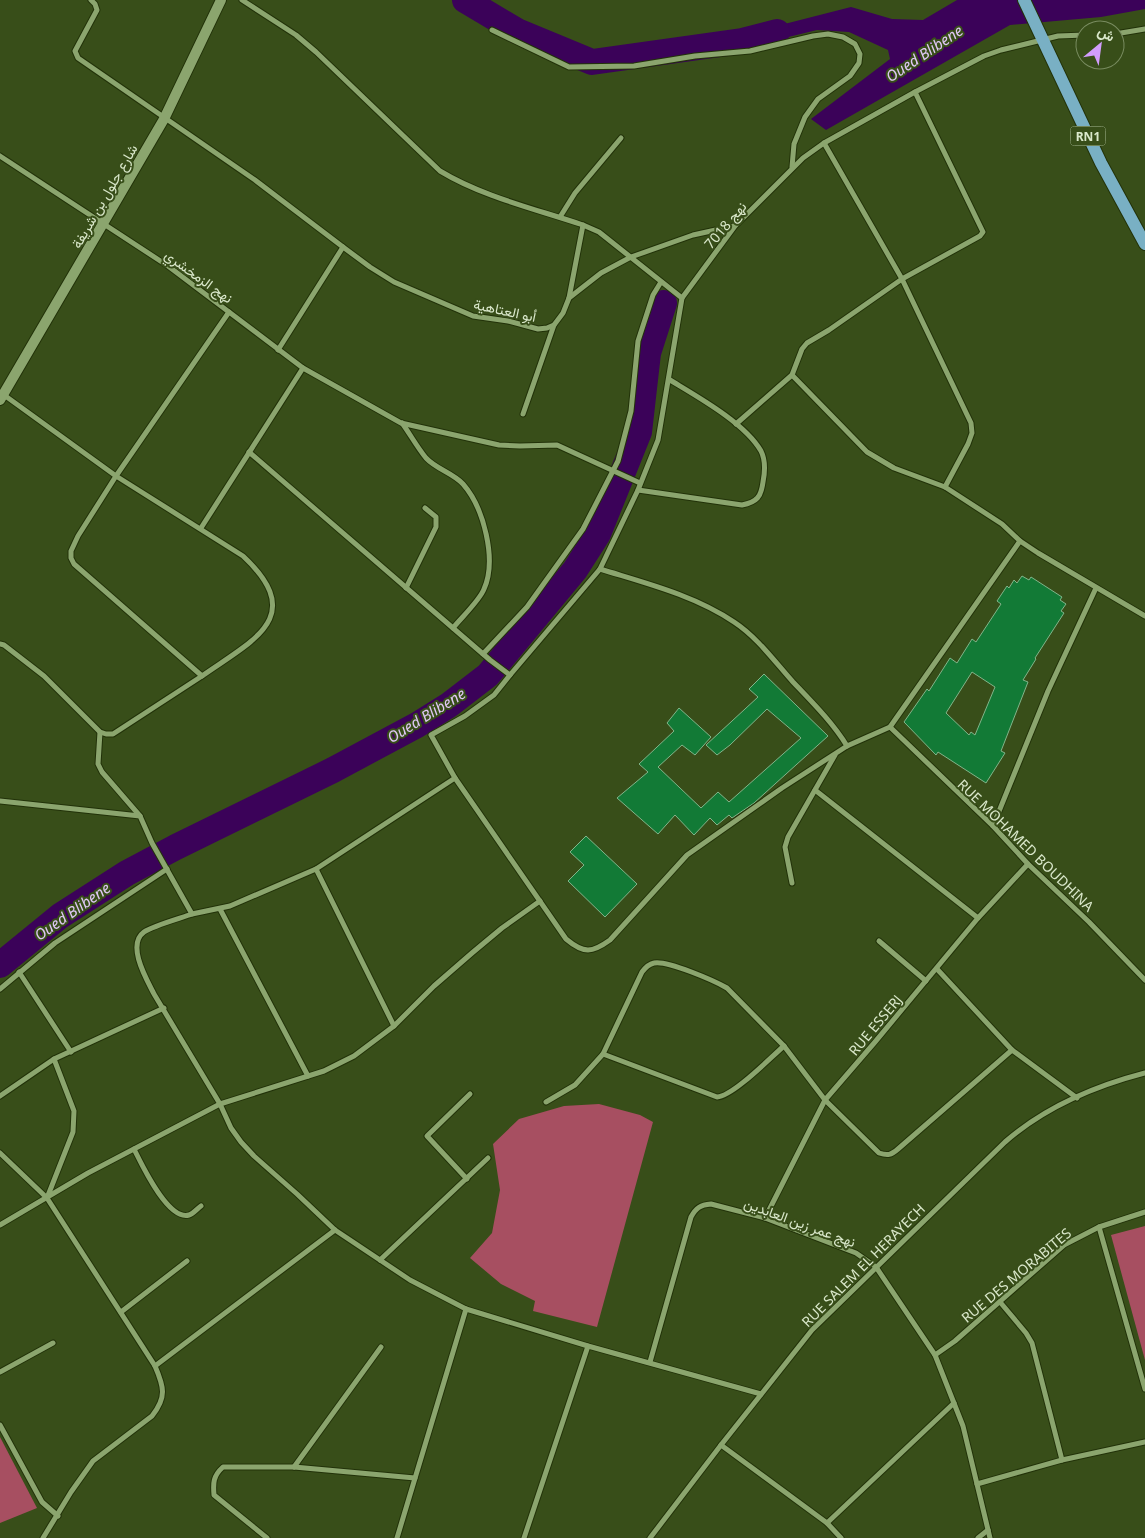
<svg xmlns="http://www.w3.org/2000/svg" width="1145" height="1538" font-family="'Noto Sans',Vazirmatn,sans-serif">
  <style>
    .green { fill: #a74f61 }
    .water { fill: #3b0259 }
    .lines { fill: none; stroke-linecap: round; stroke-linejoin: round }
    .river { stroke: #3b0259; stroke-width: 26 }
    .building { fill: #127a36; stroke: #81b58a; fill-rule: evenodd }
    .minor-casing { stroke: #223209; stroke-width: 7 }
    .secondary-casing { stroke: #223209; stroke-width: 12 }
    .primary-casing { stroke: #223209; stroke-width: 14 }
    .minor { stroke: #8ba56e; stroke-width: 5 }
    .secondary { stroke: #8ba56e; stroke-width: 10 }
    .primary { stroke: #79b0c4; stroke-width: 12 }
    .labels { text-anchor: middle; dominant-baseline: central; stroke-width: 4; stroke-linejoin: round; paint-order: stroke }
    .shield { fill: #384e19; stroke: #a9ba96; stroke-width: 1 }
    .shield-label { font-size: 12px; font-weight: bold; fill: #dae8cb }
    .street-label { font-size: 14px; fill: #dae8cb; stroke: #384e19 }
    .water-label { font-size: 15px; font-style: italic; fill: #e0c8f6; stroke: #384e19 }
  </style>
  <rect width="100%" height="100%" fill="#384e19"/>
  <g class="green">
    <path d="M 599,1104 L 640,1115 L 653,1122 L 597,1327 L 533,1311 L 535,1301 L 501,1284 L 470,1258 L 492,1233 L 500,1190 L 493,1144 L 519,1119 L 564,1106 Z"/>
    <path d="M 1145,1226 L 1145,1360 L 1111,1235 Z"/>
    <path d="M 0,1437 L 37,1508 L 0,1523 Z"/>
  </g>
  <path class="water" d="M 957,0 L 1145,0 L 1145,9 L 1101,17 L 1010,25 L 826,130 L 811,119 L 890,59 L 888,50 L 849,32 L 817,30 L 743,48 L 741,35 L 851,7 L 892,19 L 923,20 Z"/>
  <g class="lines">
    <g class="river">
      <path d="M 465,0 L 517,31 L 592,62 L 742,41 L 777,32"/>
      <path d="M 0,965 L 60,916 L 127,873 L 176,847 L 333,770 L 417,725 L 449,705 L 488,675 L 575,570 L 598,534 L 639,432 L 648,353 L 664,303"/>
    </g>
  </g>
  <g class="building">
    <path d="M 1022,576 L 1029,580 L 1031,577 L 1062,597 L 1060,600 L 1066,604 L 1061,611 L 1064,613 L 1035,658 L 1036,659 L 1023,680 L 1028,682 L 1001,751 L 1005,753 L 986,783 L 938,752 L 936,755 L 904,722 L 927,689 L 929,691 L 950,658 L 957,663 L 972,639 L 976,642 L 1001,604 L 997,601 L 1007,586 L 1009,588 L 1014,580 L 1017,583 ZM 972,672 L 995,687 L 975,735 L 971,732 L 969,735 L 946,713 Z"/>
    <path d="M 764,674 L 828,736 L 754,803 L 732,818 L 729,815 L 717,825 L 710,818 L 694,835 L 675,815 L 658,834 L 617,798 L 648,772 L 639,764 L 674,731 L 667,723 L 679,708 L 711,737 L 695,755 L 682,745 L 658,767 L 701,808 L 718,792 L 729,802 L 801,738 L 767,709 L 730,745 L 717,755 L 706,745 L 758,697 L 749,689 Z"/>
    <path d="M 586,836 L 637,884 L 605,917 L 568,881 L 584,865 L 570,852 Z"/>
  </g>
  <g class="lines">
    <g class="minor-casing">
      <g id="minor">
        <path d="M 91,0 L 95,4 L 97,10 L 75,51 L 78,58 L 255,180 L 343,247 L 278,350"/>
        <path d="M 242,0 L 296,35 L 316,52 L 440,171 C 483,197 536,209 583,225 L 599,232 L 682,298"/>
        <path d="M 492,30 L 569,67 L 634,66 L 695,56 L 750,51 L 813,36 L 828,34 L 843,37 L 855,44 L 860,54 L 859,63 L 850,76 L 818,99 L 805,117 L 794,144 L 792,167"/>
        <path d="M 1115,34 L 1145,29"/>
        <path d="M 824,143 L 902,279 L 971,423 L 972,433 L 968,444 L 945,487"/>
        <path d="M 0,156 L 168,266 L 303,368 L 401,423 L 499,445 L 520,446 L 557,445 L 640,483"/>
        <path d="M 560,217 L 575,193 L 621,138"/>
        <path d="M 343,247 L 370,267 L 394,282 L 473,316 L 508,321 L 538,329 L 547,328 L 554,325 L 563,313 L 569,298 L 601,273 L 631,257 L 693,235 L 734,226"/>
        <path d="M 569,298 L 583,225"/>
        <path d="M 792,375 L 867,452 L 894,468 L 945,487 L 1002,524 L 1020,541 L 1038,553 L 1145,616"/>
        <path d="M 4,395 L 116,476 L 243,556 C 308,617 253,640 202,676"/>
        <path d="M 523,414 L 554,325"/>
        <path d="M 402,423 C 410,434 417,447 426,458 C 436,469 453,473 463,484 C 484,508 497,560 484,589 C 480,600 461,618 453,628"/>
        <path d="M 736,424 L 792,375 L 802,349 L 807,343 L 829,330 L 902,279 L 980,236 L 983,232 L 915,92"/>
        <path d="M 249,452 L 490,660 L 510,675 L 600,569 C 645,583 694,595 734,622 C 757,637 775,662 793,682 C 812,702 833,723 847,746"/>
        <path d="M 638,490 L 742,505 C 757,502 761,497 763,482 C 765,472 766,461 761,451 C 745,423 698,397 670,380"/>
        <path d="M 201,528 L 303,368"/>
        <path d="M 600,569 L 638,490 L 658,440 L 682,298 L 735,226 L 803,158 L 824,143 L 915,92 L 984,56 L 1001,50 L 1058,36 L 1085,35"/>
        <path d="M 406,588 L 436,527 L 436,517 L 425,508"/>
        <path d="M 0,644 L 4,645 L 44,676 L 100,732 L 106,734 L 113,734 L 202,676 L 74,564 L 71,558 L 71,551 L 78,536 L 116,476 L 229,312"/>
        <path d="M 483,654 L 527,607 L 583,529 L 618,461 L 631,411 L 638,341 L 653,295 L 661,282"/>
        <path d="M 510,675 L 494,695 L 465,716 L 431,735 L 455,778 L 566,939 C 584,954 592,953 610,940 L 687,855 L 782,788 L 847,746 L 890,727 L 1020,541"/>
        <path d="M 890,727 L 993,826 L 1028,864 L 1089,922 L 1145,980"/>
        <path d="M 100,732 L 98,764 L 102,772 L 140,816"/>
        <path d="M 815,790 L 978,918"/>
        <path d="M 0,801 L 140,816 L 152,843 L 192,914 C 181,918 152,926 144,932 C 126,945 147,980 154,994 L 220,1104 L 231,1128 L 241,1142 L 254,1156 L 297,1194 L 335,1230 L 410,1280 L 466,1309 L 588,1346 L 761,1394"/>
        <path d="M 993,826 L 1048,691 L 1096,588"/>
        <path d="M 316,869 L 394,1026"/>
        <path d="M 792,883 L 785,847 L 788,837 L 835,755"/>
        <path d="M 220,909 L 308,1076"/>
        <path d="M 192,914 L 230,906 L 316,869 L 455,778"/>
        <path d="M 879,941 L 926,981"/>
        <path d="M 937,969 L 1012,1050 L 1077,1098"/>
        <path d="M 19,972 L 71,1052"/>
        <path d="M 0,989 L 55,943 L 167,869"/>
        <path d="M 603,1054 L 717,1097 C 733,1096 770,1058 784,1046"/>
        <path d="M 0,1096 L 54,1059 L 164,1008"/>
        <path d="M 546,1102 L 575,1085 L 603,1054 L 642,972 C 645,968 649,964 654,963 C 667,960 715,981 727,988 L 784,1046 L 825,1100 L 879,1153 C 888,1156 891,1155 898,1149 L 1012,1050"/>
        <path d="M 134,1149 C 142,1165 168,1221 189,1215 C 193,1214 198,1208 201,1206"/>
        <path d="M 0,1153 L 47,1198 L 155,1366 C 164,1387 167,1397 152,1416 L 93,1461 L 71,1492 L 43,1538"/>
        <path d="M 467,1179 L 427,1136 L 470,1094"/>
        <path d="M 47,1198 L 73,1132 L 74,1111 L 54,1059"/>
        <path d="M 765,1218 L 825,1100 L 875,1042 L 978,918 L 1028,864"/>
        <path d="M 0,1225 L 88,1173 L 220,1104 L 324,1071 L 354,1056 L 394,1026 L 434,986 L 472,953 L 502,928 L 540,901"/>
        <path d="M 1099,1227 L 1145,1389"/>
        <path d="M 380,1260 L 488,1158"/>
        <path d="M 1000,1302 L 1026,1333 L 1032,1343 L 1062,1460"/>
        <path d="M 121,1312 L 187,1261"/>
        <path d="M 935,1355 L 955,1341 L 1064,1245 L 1099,1227 L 1145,1212"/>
        <path d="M 650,1362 L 691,1217 C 696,1208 700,1205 711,1204 L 765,1218 L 856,1253 L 876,1267 L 935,1355 L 963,1426 L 990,1538"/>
        <path d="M 155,1366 L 335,1230"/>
        <path d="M 0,1372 L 53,1343"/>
        <path d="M 0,1425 L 42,1502 L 58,1516"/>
        <path d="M 721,1445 L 827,1523 L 954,1403"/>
        <path d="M 294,1467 L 381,1347"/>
        <path d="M 977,1484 L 1062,1460 L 1145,1442"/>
        <path d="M 827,1523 L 841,1538"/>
        <path d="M 267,1538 L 214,1495 C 213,1483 213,1476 223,1467 L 294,1467 L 415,1478"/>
        <path d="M 397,1538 L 466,1309"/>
        <path d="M 524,1538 L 588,1346"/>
        <path d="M 650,1538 L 721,1445 L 812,1330 L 1005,1142 C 1044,1108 1095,1086 1145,1073"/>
        <path d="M 978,1538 L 988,1530"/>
      </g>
    </g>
    <g class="secondary-casing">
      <path id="secondary" d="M 0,400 L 164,119 L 221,0"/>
    </g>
    <g class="primary-casing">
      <path id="primary" d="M 1024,0 L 1101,163 L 1145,244"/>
    </g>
    <use href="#minor" class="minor"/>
    <use href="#secondary" class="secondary"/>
    <use href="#primary" class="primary"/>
  </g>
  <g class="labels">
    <rect class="shield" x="1070.5" y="126.5" width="35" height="19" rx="4"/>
    <g class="shield-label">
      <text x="1088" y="136">RN1</text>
    </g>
    <g class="street-label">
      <text transform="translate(104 196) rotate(-60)">شارع جلول بن شريفة</text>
      <text transform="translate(725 225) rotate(-50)">نهج 7018</text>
      <text transform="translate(199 276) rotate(36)">نهج الزمخشري</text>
      <text transform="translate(505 310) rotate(12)">أبو العتاهية</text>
      <text transform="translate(1026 845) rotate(44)">RUE MOHAMED BOUDHINA</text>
      <text transform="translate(875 1025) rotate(-50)">RUE ESSERJ</text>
      <text transform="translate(800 1222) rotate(20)">نهج عمر زين العابدين</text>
      <text transform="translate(863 1265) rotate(-45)">RUE SALEM EL HERAYECH</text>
      <text transform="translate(1016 1275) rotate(-40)">RUE DES MORABITES</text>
    </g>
    <g class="water-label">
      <text transform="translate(924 53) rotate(-34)">Oued Blibene</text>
      <text transform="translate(426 715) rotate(-32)">Oued Blibene</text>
      <text transform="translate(72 911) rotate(-35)">Oued Blibene</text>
    </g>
  </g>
  <g transform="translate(1100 45) rotate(29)"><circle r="24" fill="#384e19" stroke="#798c60"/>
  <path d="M0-4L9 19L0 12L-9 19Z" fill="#d29dfd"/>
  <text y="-8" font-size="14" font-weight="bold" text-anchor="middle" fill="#dae8cb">ش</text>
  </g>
</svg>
